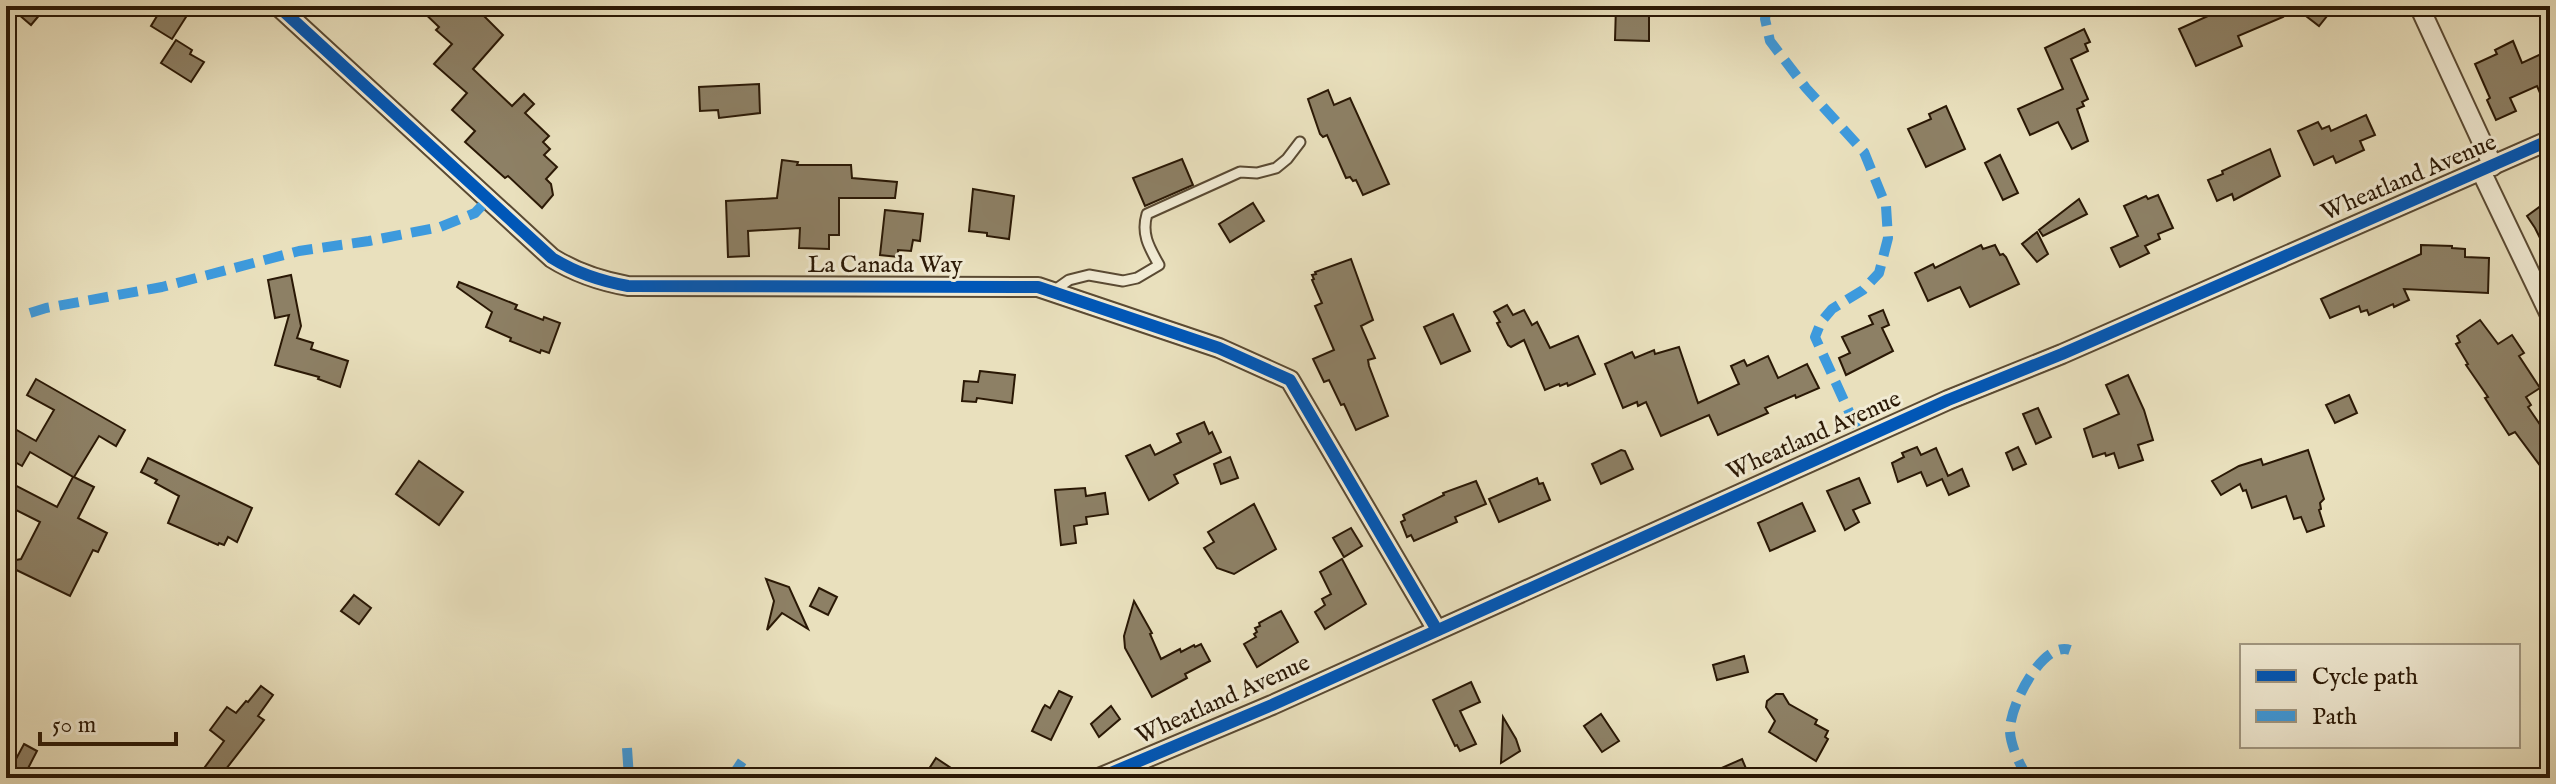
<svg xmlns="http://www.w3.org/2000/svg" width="2556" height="784" font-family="'IM FELL English',serif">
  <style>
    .building { fill: #8d8065; stroke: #2a1805; stroke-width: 2 }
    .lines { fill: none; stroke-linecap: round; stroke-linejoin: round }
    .service-casing { stroke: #5a4a33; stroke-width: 13 }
    .minor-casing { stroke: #5a4a33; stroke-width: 22 }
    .service { stroke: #f1ebd4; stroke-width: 9 }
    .minor { stroke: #f1ebd4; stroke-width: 18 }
    .quiet { stroke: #3d9add; stroke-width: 10; stroke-dasharray: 20 10; stroke-linecap: butt }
    .cycleway-casing { stroke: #f1ebd4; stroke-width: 17 }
    .cycleway { stroke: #0057b8; stroke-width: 12 }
    .labels { text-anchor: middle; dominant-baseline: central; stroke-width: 6; stroke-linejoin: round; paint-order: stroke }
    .street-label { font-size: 24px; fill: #2a1805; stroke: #f1ebd4 }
  </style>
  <rect width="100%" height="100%" fill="#e9e0bd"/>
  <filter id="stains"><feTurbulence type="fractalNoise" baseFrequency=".0025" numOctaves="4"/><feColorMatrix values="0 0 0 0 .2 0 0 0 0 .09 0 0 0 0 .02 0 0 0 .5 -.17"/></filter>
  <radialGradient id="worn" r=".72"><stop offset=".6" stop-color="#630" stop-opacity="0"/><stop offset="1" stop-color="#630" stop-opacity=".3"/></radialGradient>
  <g class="building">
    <path d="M 25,6 L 47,6 L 31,25 L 18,14 Z"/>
    <path d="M 141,6 L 193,6 L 172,39 L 151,26 L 157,16 Z"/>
    <path d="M 417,6 L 474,6 L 503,35 L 473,69 L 512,106 L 524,94 L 534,104 L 525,113 L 549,136 L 543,142 L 550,149 L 544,155 L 557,167 L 546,179 L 551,184 L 553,195 L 542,208 L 508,176 L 505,178 L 465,142 L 475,131 L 452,110 L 467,93 L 434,64 L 452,44 L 436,30 L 439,27 Z"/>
    <path d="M 1616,6 L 1638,6 L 1638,15 L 1649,15 L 1649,41 L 1615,40 Z"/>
    <path d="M 2230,6 L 2278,6 L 2283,17 L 2238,36 L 2242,46 L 2196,66 L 2179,29 Z"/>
    <path d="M 2293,6 L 2335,6 L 2319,26 Z"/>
    <path d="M 2084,29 L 2090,42 L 2085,44 L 2088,51 L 2071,59 L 2088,99 L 2082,102 L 2084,106 L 2077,109 L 2088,141 L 2072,149 L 2058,122 L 2030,135 L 2018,109 L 2063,89 L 2045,48 Z"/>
    <path d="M 176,40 L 192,50 L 190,54 L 204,62 L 191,82 L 161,63 Z"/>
    <path d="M 2513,41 L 2522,63 L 2550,50 L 2550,116 L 2537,86 L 2510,98 L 2516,111 L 2496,120 L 2487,100 L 2490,98 L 2475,64 L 2497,54 L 2495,50 Z"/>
    <path d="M 759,84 L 760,113 L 719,118 L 718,110 L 700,111 L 699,87 Z"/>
    <path d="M 1328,90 L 1334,105 L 1350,98 L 1389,184 L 1363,195 L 1356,180 L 1353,181 L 1350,177 L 1346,178 L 1327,135 L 1323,137 L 1320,134 L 1308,99 Z"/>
    <path d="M 1946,106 L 1965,149 L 1926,167 L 1908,129 L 1931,119 L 1929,114 Z"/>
    <path d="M 2366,115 L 2375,135 L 2360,141 L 2364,150 L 2336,163 L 2333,156 L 2314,165 L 2298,131 L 2318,122 L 2322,129 L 2329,126 L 2331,131 Z"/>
    <path d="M 2270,149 L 2280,176 L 2234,200 L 2232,194 L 2217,201 L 2208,180 L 2223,174 L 2222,171 Z"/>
    <path d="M 2000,155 L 2018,193 L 2003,200 L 1985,163 Z"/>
    <path d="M 1182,159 L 1193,185 L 1145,206 L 1133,178 Z"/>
    <path d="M 782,160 L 798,162 L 797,165 L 851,165 L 852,178 L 897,182 L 895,198 L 839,198 L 839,235 L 829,235 L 829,249 L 799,248 L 800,228 L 748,231 L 749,256 L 728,257 L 726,201 L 777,198 Z"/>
    <path d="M 973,189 L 1014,196 L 1009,239 L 987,236 L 987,233 L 969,231 Z"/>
    <path d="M 2158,195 L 2173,228 L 2158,234 L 2160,239 L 2145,246 L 2149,253 L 2120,267 L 2111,248 L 2138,236 L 2124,206 L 2146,196 L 2148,199 Z"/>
    <path d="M 2079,199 L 2087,214 L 2043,236 L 2039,230 Z"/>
    <path d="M 2550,199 L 2550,258 L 2535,228 L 2527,216 Z"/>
    <path d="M 1253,203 L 1264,221 L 1230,242 L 1219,224 Z"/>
    <path d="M 885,210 L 923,214 L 920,241 L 913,240 L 911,251 L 898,250 L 898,257 L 880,255 Z"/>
    <path d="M 2037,232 L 2048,254 L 2037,262 L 2022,244 Z"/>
    <path d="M 1981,245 L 1983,249 L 1995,245 L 2000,255 L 2003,254 L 2006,257 L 2019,284 L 1970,307 L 1960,287 L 1928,301 L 1915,273 L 1933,264 L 1935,268 Z"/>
    <path d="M 2421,245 L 2452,246 L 2452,248 L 2465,249 L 2465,257 L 2489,258 L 2488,293 L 2404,289 L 2409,300 L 2394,307 L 2393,304 L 2369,315 L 2367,310 L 2361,312 L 2359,306 L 2330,318 L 2321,299 L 2421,254 Z"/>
    <path d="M 1351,259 L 1373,320 L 1361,326 L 1375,358 L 1368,360 L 1369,366 L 1388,416 L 1356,430 L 1344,404 L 1341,405 L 1329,380 L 1324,382 L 1313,359 L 1334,350 L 1315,306 L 1322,303 L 1312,280 L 1314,279 L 1312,275 L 1316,274 L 1315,272 Z"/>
    <path d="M 291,275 L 301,326 L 297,338 L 313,343 L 311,349 L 348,361 L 340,387 L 318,379 L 319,377 L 275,365 L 289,315 L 275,318 L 268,280 Z"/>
    <path d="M 459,282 L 517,305 L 515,309 L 543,320 L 544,317 L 560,323 L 549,353 L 541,350 L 540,353 L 510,341 L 511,338 L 486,327 L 492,312 L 457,287 Z"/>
    <path d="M 1507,305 L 1513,315 L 1524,310 L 1532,325 L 1537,322 L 1550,348 L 1578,336 L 1595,374 L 1568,386 L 1567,383 L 1560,386 L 1559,384 L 1545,390 L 1524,340 L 1511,347 L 1508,345 L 1497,323 L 1500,322 L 1494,312 Z"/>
    <path d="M 1883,310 L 1889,325 L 1882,328 L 1893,351 L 1846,375 L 1839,358 L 1850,353 L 1842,337 L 1873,324 L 1869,316 Z"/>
    <path d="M 1453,314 L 1470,351 L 1441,364 L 1424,327 Z"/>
    <path d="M 2480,320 L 2498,344 L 2512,335 L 2524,353 L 2519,356 L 2540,388 L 2526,397 L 2531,405 L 2528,407 L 2545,432 L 2550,428 L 2550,479 L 2515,432 L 2509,435 L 2485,398 L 2488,397 L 2466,365 L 2468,364 L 2456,344 L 2460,342 L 2457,336 Z"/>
    <path d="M 1679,347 L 1698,403 L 1739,384 L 1731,366 L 1744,360 L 1747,366 L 1768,356 L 1778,378 L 1807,364 L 1819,388 L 1796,398 L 1795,395 L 1765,408 L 1768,413 L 1718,435 L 1709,415 L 1661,436 L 1646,402 L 1638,406 L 1637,402 L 1623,408 L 1605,364 L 1632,352 L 1635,358 L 1654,350 L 1655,354 Z"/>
    <path d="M 980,371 L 1015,375 L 1012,403 L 977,398 L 976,402 L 962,401 L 964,381 L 978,382 Z"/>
    <path d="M 2128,375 L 2144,410 L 2153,440 L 2138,445 L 2143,460 L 2119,468 L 2114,453 L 2106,456 L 2105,453 L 2093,457 L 2084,429 L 2119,414 L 2106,385 Z"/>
    <path d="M 36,379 L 125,430 L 116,446 L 99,436 L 74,477 L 94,487 L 78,518 L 107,533 L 98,552 L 93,550 L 70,596 L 6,565 L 6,562 L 21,559 L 40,522 L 6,505 L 6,494 L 11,483 L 57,507 L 73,477 L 30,452 L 22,466 L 6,457 L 6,424 L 36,441 L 54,410 L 27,395 Z"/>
    <path d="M 2349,395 L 2357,413 L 2335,423 L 2326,405 Z"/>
    <path d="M 2038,408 L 2051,437 L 2036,444 L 2023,414 Z"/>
    <path d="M 1204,422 L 1209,434 L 1212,432 L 1221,452 L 1174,475 L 1178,483 L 1149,500 L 1126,456 L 1150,445 L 1155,455 L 1181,442 L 1177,434 Z"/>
    <path d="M 1917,447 L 1921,455 L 1936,448 L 1948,476 L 1962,469 L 1969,486 L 1949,495 L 1942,479 L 1927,486 L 1921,472 L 1898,482 L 1892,463 L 1904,457 L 1902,453 Z"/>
    <path d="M 2018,447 L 2026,464 L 2013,470 L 2006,453 Z"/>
    <path d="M 1621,450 L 1625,451 L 1633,469 L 1601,484 L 1592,464 Z"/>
    <path d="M 2308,450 L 2324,499 L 2320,503 L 2321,509 L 2319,510 L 2324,526 L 2307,532 L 2301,517 L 2294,519 L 2286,496 L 2252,508 L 2246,490 L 2243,491 L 2240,484 L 2221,495 L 2212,481 L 2239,466 L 2261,459 L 2263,465 Z"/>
    <path d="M 1230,457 L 1238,478 L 1221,484 L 1214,464 Z"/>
    <path d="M 148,458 L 252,508 L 237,542 L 228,537 L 224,545 L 219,543 L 218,545 L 168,523 L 179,496 L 155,483 L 157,480 L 141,472 Z"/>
    <path d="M 419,461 L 463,492 L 439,525 L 396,494 Z"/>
    <path d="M 1537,478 L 1539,484 L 1543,483 L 1550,500 L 1499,522 L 1489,499 Z"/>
    <path d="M 1859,478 L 1870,503 L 1853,510 L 1859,522 L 1845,530 L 1827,491 Z"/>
    <path d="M 1476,481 L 1486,504 L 1455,517 L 1457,522 L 1414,541 L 1411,535 L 1407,537 L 1401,522 L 1405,520 L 1403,515 L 1444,495 L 1443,493 Z"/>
    <path d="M 1085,488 L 1086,496 L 1105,493 L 1108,514 L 1086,517 L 1087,524 L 1074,526 L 1076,543 L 1061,545 L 1055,490 Z"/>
    <path d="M 1802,503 L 1815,531 L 1770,551 L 1758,523 Z"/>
    <path d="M 1254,504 L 1276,549 L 1234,574 L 1217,568 L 1204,548 L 1214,542 L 1208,532 Z"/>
    <path d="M 1351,528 L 1362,546 L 1344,557 L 1333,538 Z"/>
    <path d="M 1342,559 L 1366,604 L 1325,629 L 1315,612 L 1325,605 L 1322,599 L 1331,594 L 1320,572 Z"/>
    <path d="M 766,579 L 789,587 L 808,629 L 782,613 L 767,630 L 774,601 Z"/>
    <path d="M 819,588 L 837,597 L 828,615 L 810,606 Z"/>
    <path d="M 354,595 L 371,608 L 359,624 L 341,611 Z"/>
    <path d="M 1134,601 L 1152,633 L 1150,634 L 1161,659 L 1180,649 L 1181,652 L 1194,645 L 1195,647 L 1201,644 L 1210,661 L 1185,674 L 1187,678 L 1152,697 L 1125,648 L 1124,636 Z"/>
    <path d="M 1281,611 L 1298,642 L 1257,667 L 1244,644 L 1256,637 L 1254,634 L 1257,632 L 1255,628 L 1260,626 L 1259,623 Z"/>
    <path d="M 1744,656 L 1748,672 L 1717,680 L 1713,665 Z"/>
    <path d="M 1471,682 L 1480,702 L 1460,711 L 1476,744 L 1460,751 L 1457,745 L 1455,746 L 1433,700 Z"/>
    <path d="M 261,686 L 273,695 L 258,716 L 264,720 L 219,778 L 212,778 L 202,771 L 224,741 L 210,730 L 227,707 L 236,713 L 246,701 L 248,702 Z"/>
    <path d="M 1059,691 L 1072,697 L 1051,740 L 1032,731 L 1043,708 L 1045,705 L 1050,708 Z"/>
    <path d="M 1776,694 L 1783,694 L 1789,704 L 1817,720 L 1815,724 L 1828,731 L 1825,737 L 1828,739 L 1816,761 L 1769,732 L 1775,721 L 1766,707 L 1767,701 Z"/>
    <path d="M 1111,706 L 1120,719 L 1099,737 L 1091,724 Z"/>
    <path d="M 1601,714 L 1619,741 L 1602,752 L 1584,726 Z"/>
    <path d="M 1503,717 L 1516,739 L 1520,751 L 1501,763 Z"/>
    <path d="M 24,744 L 37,751 L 23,778 L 20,778 L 9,772 Z"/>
    <path d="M 936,758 L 966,778 L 923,778 Z"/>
    <path d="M 1742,759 L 1750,778 L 1699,778 Z"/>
  </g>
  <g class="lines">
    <g class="service-casing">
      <path id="service" d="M 1052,292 L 1069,280 L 1089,275 L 1123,281 L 1137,278 L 1159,265 C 1149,247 1141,234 1147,214 L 1240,172 L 1257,173 L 1276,168 L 1287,159 L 1300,142"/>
    </g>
    <g class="minor-casing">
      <g id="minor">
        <path d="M 278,6 L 552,258 C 576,273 600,281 628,286 L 1038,287 L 1219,348 L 1290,380 L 1437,630"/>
        <path d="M 2419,6 L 2493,166"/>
        <path d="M 2481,171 L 2550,315"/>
        <path d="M 1099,778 L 1272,705 L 1948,400 L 2062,354 L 2550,140"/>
      </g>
    </g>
    <use href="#service" class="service"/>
    <use href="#minor" class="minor"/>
    <g class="quiet">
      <path d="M 1767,6 L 1765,19 L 1770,41 L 1806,88 L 1864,152 L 1886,206 L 1888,238 L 1879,273 L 1863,290 L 1832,309 L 1821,322 L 1815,337 L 1861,438"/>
      <path d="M 30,313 L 46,308 L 162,287 L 299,251 L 369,241 L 440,227 L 475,213 L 488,199"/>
      <path d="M 627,748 L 629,778"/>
      <path d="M 731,778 L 745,757"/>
      <path d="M 2028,778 C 2020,766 2011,746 2010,732 C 2008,709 2042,640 2070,650"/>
    </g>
    <g class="cycleway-casing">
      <g id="cycleway">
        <path d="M 278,6 L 552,258 C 576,273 600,281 628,286 L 1038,287 L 1219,348 L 1290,380 L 1437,630"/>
        <path d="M 1099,778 L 1272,705 L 1948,400 L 2062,354 L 2550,140"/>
      </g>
    </g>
    <use href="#cycleway" class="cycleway"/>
  </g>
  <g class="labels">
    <g class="street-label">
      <text transform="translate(2409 178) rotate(-23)">Wheatland Avenue</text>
      <text x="885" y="265">La Canada Way</text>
      <text transform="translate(1814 436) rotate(-24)">Wheatland Avenue</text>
      <text transform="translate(1223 700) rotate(-24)">Wheatland Avenue</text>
    </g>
  </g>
  <rect width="2556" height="784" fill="none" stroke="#e9e0bd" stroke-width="32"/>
  <rect x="8" y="8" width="2540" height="768" fill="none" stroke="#2a1805" stroke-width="4"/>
  <rect x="16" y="16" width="2524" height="752" fill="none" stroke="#2a1805" stroke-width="2"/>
  <rect x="2240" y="644" width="280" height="104" fill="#f1ebd4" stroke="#a19781" stroke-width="2"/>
  <rect x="2256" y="670" width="40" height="12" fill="#0057b8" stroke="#a19781" stroke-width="2"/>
  <text x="2312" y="684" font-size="24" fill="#2a1805">Cycle path</text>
  <rect x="2256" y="710" width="40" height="12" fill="#3d9add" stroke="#a19781" stroke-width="2"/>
  <text x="2312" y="724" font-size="24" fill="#2a1805">Path</text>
  <path d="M40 732v12h136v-12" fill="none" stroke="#2a1805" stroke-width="4"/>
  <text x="52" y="732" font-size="24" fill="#2a1805" stroke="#f1ebd4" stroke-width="6" paint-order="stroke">50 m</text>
  <rect width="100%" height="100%" filter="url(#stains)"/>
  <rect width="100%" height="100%" fill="url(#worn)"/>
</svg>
